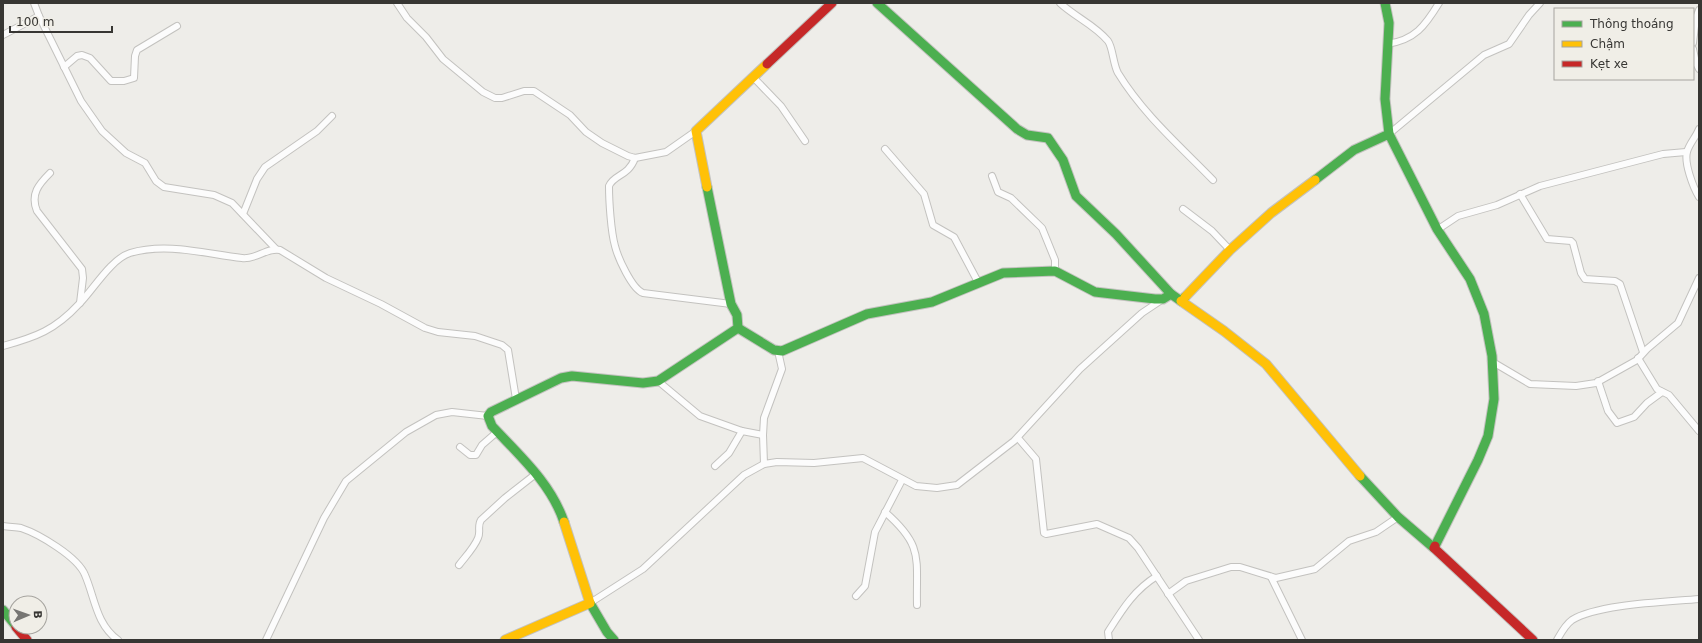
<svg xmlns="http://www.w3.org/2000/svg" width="1702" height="643" font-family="'DejaVu Sans',sans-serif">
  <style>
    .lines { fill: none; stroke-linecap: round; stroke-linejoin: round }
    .street-casing { stroke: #c3c2bf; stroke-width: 8 }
    .fast-casing { stroke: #c3c2bf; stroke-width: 11 }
    .slow-casing { stroke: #c3c2bf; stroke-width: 11 }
    .jam-casing { stroke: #c3c2bf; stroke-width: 11 }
    .street { stroke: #fcfcfc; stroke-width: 6 }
    .fast { stroke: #4caf50; stroke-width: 9 }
    .slow { stroke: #ffc107; stroke-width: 9 }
    .jam { stroke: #c62828; stroke-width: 9 }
  </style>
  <rect width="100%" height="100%" fill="#eeede9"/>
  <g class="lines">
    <g class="street-casing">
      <g id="street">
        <path d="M 34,3 L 39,16 L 81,101 L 102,131 L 126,153 L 145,163 L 156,181 L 164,187 L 214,195 L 232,203 L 276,249"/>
        <path d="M 397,3 L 407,18 L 426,37 L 443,59 L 483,92 L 495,98 L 502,98 L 524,91 L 534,91 L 570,115 L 586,132 L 602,143 L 628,156 L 635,158 L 666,152 L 696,131"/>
        <path d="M 1060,3 C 1075,17 1095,25 1108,41 C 1113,48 1113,64 1118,73 C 1143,114 1180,146 1213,180"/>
        <path d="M 3,35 L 39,16"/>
        <path d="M 1693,43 L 1696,18 L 1699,10"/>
        <path d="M 1387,44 C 1415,40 1425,26 1439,3"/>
        <path d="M 1693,49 L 1696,63 L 1699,69"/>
        <path d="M 64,67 L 77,56 L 82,55 L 90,58 L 111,81 L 124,81 L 134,78 L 135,56 L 137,50 L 177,26"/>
        <path d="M 753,77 L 781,106 L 805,141"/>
        <path d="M 1699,129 C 1696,137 1689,144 1687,152 C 1684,163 1693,187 1699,197"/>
        <path d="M 1389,134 L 1484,55 L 1509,44 L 1529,15 L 1540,3"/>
        <path d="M 885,149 L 924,194 L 933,225 L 954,237 L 978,282"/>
        <path d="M 635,158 C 628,177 614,174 609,186 C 609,201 611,232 615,246 C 618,258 632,289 643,293 L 731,304"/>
        <path d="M 50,173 C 39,184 30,194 37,211 L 82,269 L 83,278 L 80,303"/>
        <path d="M 992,176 L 998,192 L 1011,198 L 1042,228 L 1055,260 L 1055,271"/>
        <path d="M 1520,194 L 1547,239 L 1571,241 L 1573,243 L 1581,273 L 1585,279 L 1615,281 L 1620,284 L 1643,352"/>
        <path d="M 1183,209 L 1212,231 L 1230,250"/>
        <path d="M 243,214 L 257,179 L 265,167 L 317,131 L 332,116"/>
        <path d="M 1437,230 L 1458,216 L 1497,205 L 1540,186 L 1663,154 L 1686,152"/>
        <path d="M 3,346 C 36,337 55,330 79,304 C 93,290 111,259 130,253 C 167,242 206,254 242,258 C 256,260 267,247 280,250 L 326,278 L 381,304 L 425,328 L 438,332 L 475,336 L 502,345 L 508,350 L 516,399"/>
        <path d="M 1638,358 L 1657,389 L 1669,395 L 1699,431"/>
        <path d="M 1491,361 L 1530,384 L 1576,386 L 1596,383 L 1637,360 L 1647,349 L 1678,323 L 1699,278"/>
        <path d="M 658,381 L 700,416 L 742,431 L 763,435"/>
        <path d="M 1598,381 L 1608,411 L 1617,423 L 1634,417 L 1647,403 L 1662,392"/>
        <path d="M 1018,438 L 1036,459 L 1044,533 L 1046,534 L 1097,524 L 1129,538 L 1138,548 L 1199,640"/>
        <path d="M 460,447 L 470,455 L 476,455 L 482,445 L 497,432"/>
        <path d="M 764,464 L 763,435 L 764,418 L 782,369 L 778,351"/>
        <path d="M 715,466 L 729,453 L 742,431"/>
        <path d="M 885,512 C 924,546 916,558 917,605"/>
        <path d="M 3,526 C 9,527 16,527 21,528 C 39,534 78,557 85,575 C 95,598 96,624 118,640"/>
        <path d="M 459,565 C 465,557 474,548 478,538 C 481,532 477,526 481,520 L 505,498 L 537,473"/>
        <path d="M 1271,577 L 1302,640"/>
        <path d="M 1168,594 L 1186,581 L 1231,567 L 1240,567 L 1276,578 L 1315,569 L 1349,541 L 1376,532 L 1398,517"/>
        <path d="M 856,596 L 865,586 L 875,532 L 902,480"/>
        <path d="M 590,603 L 643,569 L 744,475 L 764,464 L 777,462 L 814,463 L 863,458 L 916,486 L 937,488 L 957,485 L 1014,441 L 1080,369 L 1142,313 L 1163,299"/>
        <path d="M 266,640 L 324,518 L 346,481 L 406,432 L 436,415 L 452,412 L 488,416"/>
        <path d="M 1109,640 L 1108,632 C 1122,610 1134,590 1157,576"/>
        <path d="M 1557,640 C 1561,633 1565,625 1572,620 C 1598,604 1667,602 1699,599"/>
      </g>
    </g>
    <g class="fast-casing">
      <g id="fast">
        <path d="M 877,3 L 1017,129 L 1027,135 L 1048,138 L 1063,160 L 1076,196 L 1116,234 L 1171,294 L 1181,301 L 1185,297"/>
        <path d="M 1385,3 L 1389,23 L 1385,99 L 1389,134"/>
        <path d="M 1315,180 L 1354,150 L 1389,134 L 1437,229 L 1470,279 L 1484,314 L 1492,356 L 1494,399 L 1488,436 L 1478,460 L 1435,546"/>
        <path d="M 738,328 L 774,350 L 782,351 L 867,314 L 932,302 L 1003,273 L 1055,271 L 1095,292 L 1155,299 L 1163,299 L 1171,294"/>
        <path d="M 1360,476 L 1398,517 L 1434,548"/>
        <path d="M 564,522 C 551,483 519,455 492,426 L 488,416 L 491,412 L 561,378 L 572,376 L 643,383 L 658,381 L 738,328 L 737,315 L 731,304 L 707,187"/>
        <path d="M 590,603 L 607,632 L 614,640"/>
        <path d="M 3,610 L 16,626"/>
      </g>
    </g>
    <g class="slow-casing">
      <g id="slow">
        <path d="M 707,187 L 696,131 L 767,64"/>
        <path d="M 1185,297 L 1230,250 L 1271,213 L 1315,180"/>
        <path d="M 1181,301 L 1224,331 L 1266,364 L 1360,476"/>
        <path d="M 505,640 L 590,603 L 564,522"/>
      </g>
    </g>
    <g class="jam-casing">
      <g id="jam">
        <path d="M 767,64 L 832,3"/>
        <path d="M 1435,546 L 1434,548 L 1533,640"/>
        <path d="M 16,627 L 27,640"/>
      </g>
    </g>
    <use href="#street" class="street"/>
    <use href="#fast" class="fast"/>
    <use href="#slow" class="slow"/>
    <use href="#jam" class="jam"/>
  </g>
  <rect width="1702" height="643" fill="none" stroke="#373633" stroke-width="8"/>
  <rect x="1554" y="8" width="140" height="72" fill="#f0eee7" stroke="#a6a49f"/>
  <rect x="1562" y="21" width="20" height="6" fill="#4caf50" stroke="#a6a49f"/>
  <text x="1590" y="28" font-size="12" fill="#373633">Thông thoáng</text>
  <rect x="1562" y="41" width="20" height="6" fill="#ffc107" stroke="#a6a49f"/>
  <text x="1590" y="48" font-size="12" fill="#373633">Chậm</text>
  <rect x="1562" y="61" width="20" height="6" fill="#c62828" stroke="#a6a49f"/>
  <text x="1590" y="68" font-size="12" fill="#373633">Kẹt xe</text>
  <g transform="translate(28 615) rotate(88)"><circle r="19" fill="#f0eee7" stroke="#a6a49f"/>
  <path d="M0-3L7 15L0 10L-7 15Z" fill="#777673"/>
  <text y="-6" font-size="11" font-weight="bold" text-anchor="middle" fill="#373633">B</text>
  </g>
  <path d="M10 26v6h102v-6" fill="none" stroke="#373633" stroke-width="2"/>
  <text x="16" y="26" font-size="12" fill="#373633" stroke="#f0eee7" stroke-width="3" paint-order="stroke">100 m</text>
</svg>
